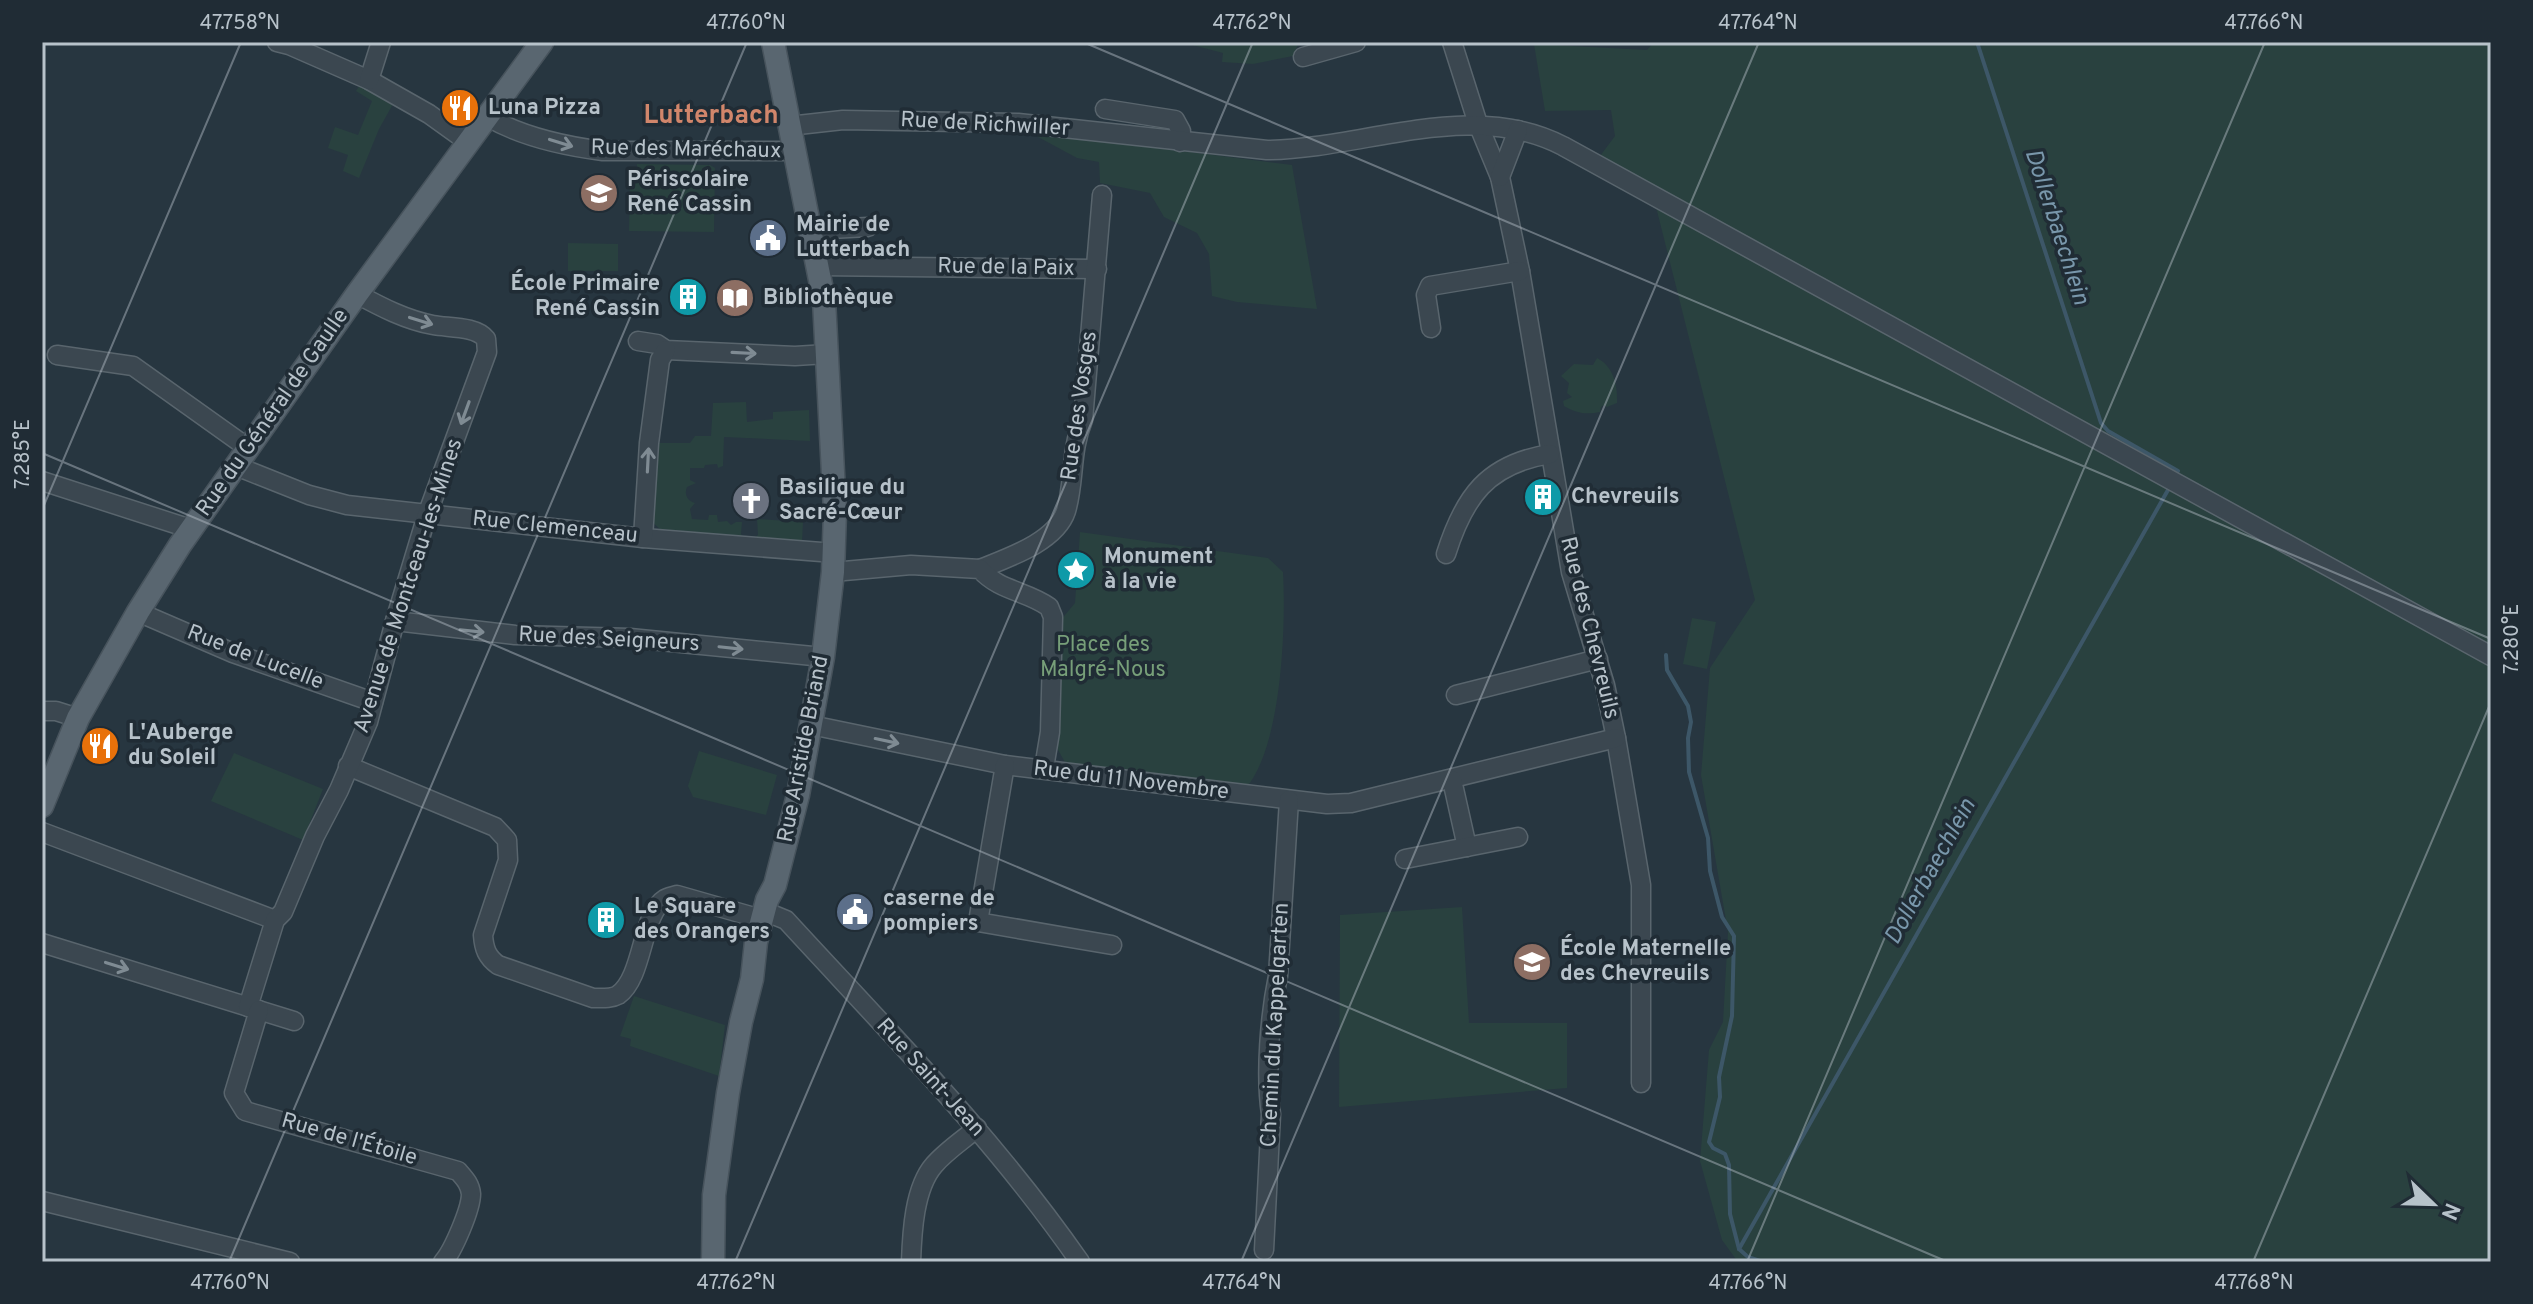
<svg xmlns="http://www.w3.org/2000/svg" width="2533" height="1304" font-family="Overpass,sans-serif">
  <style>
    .green { fill: #29413f }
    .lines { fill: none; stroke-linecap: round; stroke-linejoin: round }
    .stream { stroke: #3d5768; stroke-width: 4 }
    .minor-casing { stroke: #59656d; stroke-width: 21 }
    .major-casing { stroke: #47535c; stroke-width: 25 }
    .minor { stroke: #3b4750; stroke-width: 18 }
    .major { stroke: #596670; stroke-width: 22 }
    .oneway { stroke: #7f8b93 }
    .ticks { fill: none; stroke: #b7c2ca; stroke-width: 2; stroke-opacity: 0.45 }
    .labels { text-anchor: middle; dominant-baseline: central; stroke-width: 7; stroke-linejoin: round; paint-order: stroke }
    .poi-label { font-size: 22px; font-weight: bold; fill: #b7c2ca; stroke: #202c35; text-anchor: start }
    .street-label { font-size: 22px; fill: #b7c2ca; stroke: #202c35 }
    .park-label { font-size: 22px; fill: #779f79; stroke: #202c35 }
    .water-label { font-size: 24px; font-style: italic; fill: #7997ab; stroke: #202c35 }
    .quarter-label { font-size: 26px; font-weight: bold; fill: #d1866b; stroke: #202c35 }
    .neatline { fill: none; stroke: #b7c2ca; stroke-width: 3 }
    .ticks-label { font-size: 20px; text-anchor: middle; fill: #b7c2ca }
  </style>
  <rect width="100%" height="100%" fill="#273640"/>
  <g class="green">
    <path d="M 1181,42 L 1299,42 L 1293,56 L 1253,64 L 1222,62 L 1223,53 Z"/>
    <path d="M 1654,42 L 2491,42 L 2491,1262 L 1738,1262 L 1722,1240 L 1700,1161 L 1709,1050 L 1723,1022 L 1728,932 L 1701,775 L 1710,668 L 1755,600 L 1652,191 L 1600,156 L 1615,136 L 1611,110 L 1545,111 L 1534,44 L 1647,50 Z"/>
    <path d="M 360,85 L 393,104 L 379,129 L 359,178 L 343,171 L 348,155 L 328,148 L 335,127 L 358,135 L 372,101 L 356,91 Z"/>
    <path d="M 1027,131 L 1292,165 L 1317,309 L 1237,302 L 1212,296 L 1209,254 L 1197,233 L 1164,217 L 1150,193 L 1100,183 L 1099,162 L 1077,158 Z"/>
    <path d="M 637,164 L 710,165 L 715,168 L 714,232 L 629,231 L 630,172 L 637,173 Z"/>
    <path d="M 568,243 L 618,244 L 618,271 L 568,271 Z"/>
    <path d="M 1597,358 C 1613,366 1618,385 1617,403 L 1607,407 L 1604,405 L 1601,407 L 1600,412 C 1586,415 1576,413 1564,406 L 1563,401 L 1572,397 L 1567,393 L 1569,383 L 1561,376 L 1574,364 L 1593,365 Z"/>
    <path d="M 746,402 L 747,422 L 773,419 L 773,412 L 809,410 L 810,441 L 724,437 L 723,466 L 718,468 L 717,464 L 705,465 L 704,468 L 690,468 L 690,480 L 696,483 L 687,487 C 684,494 687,501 695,503 L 690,509 L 692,519 L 708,520 L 709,515 L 717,515 L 718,522 L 727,521 L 731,525 L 736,522 L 742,522 L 741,534 L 744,538 L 660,529 L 650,520 L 655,443 L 690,443 L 695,436 L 711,436 L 713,403 Z"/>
    <path d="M 757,519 L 803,522 L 802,543 L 754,538 L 758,535 Z"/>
    <path d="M 1080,532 L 1268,558 L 1283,572 C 1286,626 1282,746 1246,788 L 1067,766 L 1057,748 L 1061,690 L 1060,621 L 1075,603 Z"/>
    <path d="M 1692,618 L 1716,622 L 1707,669 L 1683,664 Z"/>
    <path d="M 699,751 L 777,775 L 766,815 L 693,797 L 688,786 Z"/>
    <path d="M 234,753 L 323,789 L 303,840 L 211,801 Z"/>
    <path d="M 1462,907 L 1469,1023 L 1567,1023 L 1567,1088 L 1339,1107 L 1340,915 Z"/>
    <path d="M 634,996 L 725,1025 L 719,1076 L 630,1046 L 631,1039 L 620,1036 Z"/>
  </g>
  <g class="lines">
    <g class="stream">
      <path d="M 1977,42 L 2101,423 L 2108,431 L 2178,471 L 2175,475"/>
      <path d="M 1666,655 L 1667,670 L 1688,706 L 1691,722 L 1688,738 L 1689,772 L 1708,838 L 1710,871 L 1722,917 L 1734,936 L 1732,1016 L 1719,1077 L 1720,1097 L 1709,1142 L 1713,1148 L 1725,1154 L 1729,1165 L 1730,1214 L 1739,1249"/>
      <path d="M 1739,1249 L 2168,490"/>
      <path d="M 1739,1249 L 1748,1257 L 1763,1262"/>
    </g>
    <g class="minor-casing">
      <g id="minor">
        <path d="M 277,42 L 289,45 L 369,80 L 429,114 L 468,142"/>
        <path d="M 1452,42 L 1478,124 L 1500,177 L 1520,271 L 1571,572 L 1605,685 L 1616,738 L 1641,885 L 1641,1083"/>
        <path d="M 1303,57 L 1356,42"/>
        <path d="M 369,80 L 381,42"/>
        <path d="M 1105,109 L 1175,120 L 1181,131 L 1180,142"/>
        <path d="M 488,117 C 522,137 564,146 603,151 L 794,151"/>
        <path d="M 789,126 L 843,120 L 1018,123 L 1267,150 C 1365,149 1470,98 1563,146 L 2491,656"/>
        <path d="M 1500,177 L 1518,130"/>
        <path d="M 811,230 L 868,227"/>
        <path d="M 819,266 L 1097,269"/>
        <path d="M 1431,328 L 1426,295 L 1430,286 L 1520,271"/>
        <path d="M 638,341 L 657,344 L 666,350 L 795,356 L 827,354"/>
        <path d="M 57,355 L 133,366 L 248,448"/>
        <path d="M 236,466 L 309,495 L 347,505 L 643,538 L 834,553"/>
        <path d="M 42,481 L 191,529"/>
        <path d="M 643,538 L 649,443 L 660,360 L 666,350"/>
        <path d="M 1446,554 C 1464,497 1487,464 1550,454"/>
        <path d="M 980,569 C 1007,558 1056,542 1066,511 C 1075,481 1070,451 1083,420 L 1102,195"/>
        <path d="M 833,572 L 911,565 L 980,569 C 999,591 1027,591 1049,607 L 1053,617 L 1050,732 L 1044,768"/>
        <path d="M 138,612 L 233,653 L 373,702"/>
        <path d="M 395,621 L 515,635 L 630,638 L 823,657"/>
        <path d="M 1456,695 L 1598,659"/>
        <path d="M 42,711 L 56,711 L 78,718"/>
        <path d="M 811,725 L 1005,765 L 1327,804 L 1351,803 L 1616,738"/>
        <path d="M 1005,765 L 978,922 L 1112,945"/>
        <path d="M 348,766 L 495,827 L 507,840 L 508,860 L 483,935 C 484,949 487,957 498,965 L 593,998 C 601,998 611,999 618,995 C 644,977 641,914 665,899 C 669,897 673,896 677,895 L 761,919"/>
        <path d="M 1452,780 L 1467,847"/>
        <path d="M 42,832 L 275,920"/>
        <path d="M 1405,859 L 1518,837"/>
        <path d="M 764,911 L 786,920 C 888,1031 994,1138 1080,1262"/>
        <path d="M 42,943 L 294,1021"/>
        <path d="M 248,1007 L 275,920 L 283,912 L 315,836 L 339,790 L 368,722 L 395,621 L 427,515 L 487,352 L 486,339 C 476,326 449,328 433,325 C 406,320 381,307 357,294"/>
        <path d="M 259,1010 L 234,1093 L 245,1111 L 458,1171 C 465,1179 470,1184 471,1194 C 471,1209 453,1251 443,1262"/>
        <path d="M 42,1201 L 290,1262"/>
        <path d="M 1264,1250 L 1271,1114 C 1265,1074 1270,1015 1278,976 L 1289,800"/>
        <path d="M 911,1262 C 912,1233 914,1188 934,1165 C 946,1151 963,1140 977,1128"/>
      </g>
    </g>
    <g class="major-casing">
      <g id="major">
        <path d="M 42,806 L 78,718 L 138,612 L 180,545 L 357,294 L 542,42"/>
        <path d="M 713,1262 L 714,1195 L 728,1093 L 741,1022 L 752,979 L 756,942 L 767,900 L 775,885 L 798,795 L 823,657 L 833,572 L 835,511 L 824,300 L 773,42"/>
      </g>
    </g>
    <use href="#minor" class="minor"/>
    <use href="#major" class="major"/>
  </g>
  <defs><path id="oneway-shaft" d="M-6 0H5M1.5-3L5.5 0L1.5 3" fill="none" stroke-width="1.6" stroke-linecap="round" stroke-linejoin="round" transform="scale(2)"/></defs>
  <g class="oneway">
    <use href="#oneway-shaft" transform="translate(561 143) rotate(17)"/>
    <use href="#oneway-shaft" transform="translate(421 321) rotate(17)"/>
    <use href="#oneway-shaft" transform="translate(744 353) rotate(3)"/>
    <use href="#oneway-shaft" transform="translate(465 413) rotate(110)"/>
    <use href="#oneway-shaft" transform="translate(648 460) rotate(-87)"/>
    <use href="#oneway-shaft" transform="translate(472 631) rotate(6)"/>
    <use href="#oneway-shaft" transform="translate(731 648) rotate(6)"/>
    <use href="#oneway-shaft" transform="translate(887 741) rotate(12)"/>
    <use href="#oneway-shaft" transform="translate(117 966) rotate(17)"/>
  </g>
  <path class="ticks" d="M 1083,42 L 2491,639M 42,453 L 1948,1262M 42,510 L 241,42M 229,1262 L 747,42M 735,1262 L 1253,42M 1241,1262 L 1759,42M 1747,1262 L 2265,42M 2253,1262 L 2491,702"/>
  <defs>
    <g id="restaurant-disc" transform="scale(2)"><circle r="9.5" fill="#e8710a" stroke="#202c35"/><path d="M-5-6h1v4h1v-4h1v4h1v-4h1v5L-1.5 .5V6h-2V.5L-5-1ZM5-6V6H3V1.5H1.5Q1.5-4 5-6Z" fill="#fff"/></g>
    <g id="school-disc" transform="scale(2)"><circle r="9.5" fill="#8d6e63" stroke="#202c35"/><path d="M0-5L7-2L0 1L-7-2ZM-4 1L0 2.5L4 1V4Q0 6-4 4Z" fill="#fff"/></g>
    <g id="civic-disc" transform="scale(2)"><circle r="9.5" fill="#5c6f8a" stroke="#202c35"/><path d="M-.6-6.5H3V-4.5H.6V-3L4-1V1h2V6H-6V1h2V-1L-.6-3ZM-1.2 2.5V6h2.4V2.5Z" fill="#fff"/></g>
    <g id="building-disc" transform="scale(2)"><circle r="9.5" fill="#0f9aa8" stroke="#202c35"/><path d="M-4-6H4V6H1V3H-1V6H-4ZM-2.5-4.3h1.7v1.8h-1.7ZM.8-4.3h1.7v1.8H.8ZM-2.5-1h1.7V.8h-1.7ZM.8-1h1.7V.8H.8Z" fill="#fff"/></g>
    <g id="library-disc" transform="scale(2)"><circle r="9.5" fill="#8d6e63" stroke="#202c35"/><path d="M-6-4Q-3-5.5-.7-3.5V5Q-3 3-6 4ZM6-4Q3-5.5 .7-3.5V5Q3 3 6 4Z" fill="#fff"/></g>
    <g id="church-disc" transform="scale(2)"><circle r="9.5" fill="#6b7280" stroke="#202c35"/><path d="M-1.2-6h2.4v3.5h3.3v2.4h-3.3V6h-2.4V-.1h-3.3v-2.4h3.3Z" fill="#fff"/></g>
    <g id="sight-disc" transform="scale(2)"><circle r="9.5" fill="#0f9aa8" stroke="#202c35"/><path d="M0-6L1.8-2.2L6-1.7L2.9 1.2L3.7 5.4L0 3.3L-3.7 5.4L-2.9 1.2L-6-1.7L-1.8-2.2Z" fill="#fff"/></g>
  </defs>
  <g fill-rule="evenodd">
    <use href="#restaurant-disc" x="460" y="108"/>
    <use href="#school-disc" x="599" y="193"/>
    <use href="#civic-disc" x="768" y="238"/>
    <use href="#building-disc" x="688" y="297"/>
    <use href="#library-disc" x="735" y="298"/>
    <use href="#building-disc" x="1543" y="497"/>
    <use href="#church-disc" x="751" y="501"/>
    <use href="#sight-disc" x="1076" y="570"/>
    <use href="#restaurant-disc" x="100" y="746"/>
    <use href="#civic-disc" x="855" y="912"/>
    <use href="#building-disc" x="606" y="920"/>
    <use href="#school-disc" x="1532" y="962"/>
  </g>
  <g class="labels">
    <g class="poi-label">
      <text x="488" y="108">Luna Pizza</text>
      <text x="627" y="180">Périscolaire<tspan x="627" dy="25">René Cassin</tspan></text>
      <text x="796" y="225">Mairie de<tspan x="796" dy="25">Lutterbach</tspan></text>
      <text x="660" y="284" text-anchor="end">École Primaire<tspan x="660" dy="25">René Cassin</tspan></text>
      <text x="763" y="298">Bibliothèque</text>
      <text x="779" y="488">Basilique du<tspan x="779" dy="25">Sacré-Cœur</tspan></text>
      <text x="1571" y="497">Chevreuils</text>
      <text x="1104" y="557">Monument<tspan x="1104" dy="25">à la vie</tspan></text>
      <text x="128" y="733">L'Auberge<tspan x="128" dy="25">du Soleil</tspan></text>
      <text x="883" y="899">caserne de<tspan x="883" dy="25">pompiers</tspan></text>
      <text x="634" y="907">Le Square<tspan x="634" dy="25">des Orangers</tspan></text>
      <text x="1560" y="949">École Maternelle<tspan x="1560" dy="25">des Chevreuils</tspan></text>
    </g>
    <g class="street-label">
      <text transform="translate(985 125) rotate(3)">Rue de Richwiller</text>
      <text transform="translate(686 150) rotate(1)">Rue des Maréchaux</text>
      <text transform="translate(1006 268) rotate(1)">Rue de la Paix</text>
      <text transform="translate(1080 406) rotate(-82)">Rue des Vosges</text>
      <text transform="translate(273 413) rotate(-55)">Rue du Général de Gaulle</text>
      <text transform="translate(555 528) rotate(6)">Rue Clemenceau</text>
      <text transform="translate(409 586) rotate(-72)">Avenue de Montceau-les-Mines</text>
      <text transform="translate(1589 628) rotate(76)">Rue des Chevreuils</text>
      <text transform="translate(609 640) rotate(3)">Rue des Seigneurs</text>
      <text transform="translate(255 658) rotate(21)">Rue de Lucelle</text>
      <text transform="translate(804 749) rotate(-79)">Rue Aristide Briand</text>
      <text transform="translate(1131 781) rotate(7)">Rue du 11 Novembre</text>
      <text transform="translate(1276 1025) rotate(-87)">Chemin du Kappelgarten</text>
      <text transform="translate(930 1078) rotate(48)">Rue Saint-Jean</text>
      <text transform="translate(349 1140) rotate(16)">Rue de l'Étoile</text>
    </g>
    <g class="park-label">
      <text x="1103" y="645">Place des<tspan x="1103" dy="25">Malgré-Nous</tspan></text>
    </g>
    <g class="water-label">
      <text transform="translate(2056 227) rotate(72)">Dollerbaechlein</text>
      <text transform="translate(1931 872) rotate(-61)">Dollerbaechlein</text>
    </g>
    <g class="quarter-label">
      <text x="711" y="116">Lutterbach</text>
    </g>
  </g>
  <rect width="2533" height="1304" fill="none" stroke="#202c35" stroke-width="88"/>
  <g transform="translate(2433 1204) rotate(113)" stroke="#202c35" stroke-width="6" paint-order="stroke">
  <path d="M0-6L14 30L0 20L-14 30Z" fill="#b7c2ca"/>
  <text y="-12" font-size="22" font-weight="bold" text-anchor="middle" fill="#b7c2ca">N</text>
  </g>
  <rect x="44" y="44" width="2445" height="1216" class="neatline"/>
  <g class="ticks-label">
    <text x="240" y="29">47.758°N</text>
    <text x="746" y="29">47.760°N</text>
    <text x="1252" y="29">47.762°N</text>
    <text x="1758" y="29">47.764°N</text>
    <text x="2264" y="29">47.766°N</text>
    <text transform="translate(22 454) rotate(-90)" y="7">7.285°E</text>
    <text transform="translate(2511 639) rotate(-90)" y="7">7.280°E</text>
    <text x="230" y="1289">47.760°N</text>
    <text x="736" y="1289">47.762°N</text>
    <text x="1242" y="1289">47.764°N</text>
    <text x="1748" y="1289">47.766°N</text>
    <text x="2254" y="1289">47.768°N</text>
  </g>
</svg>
